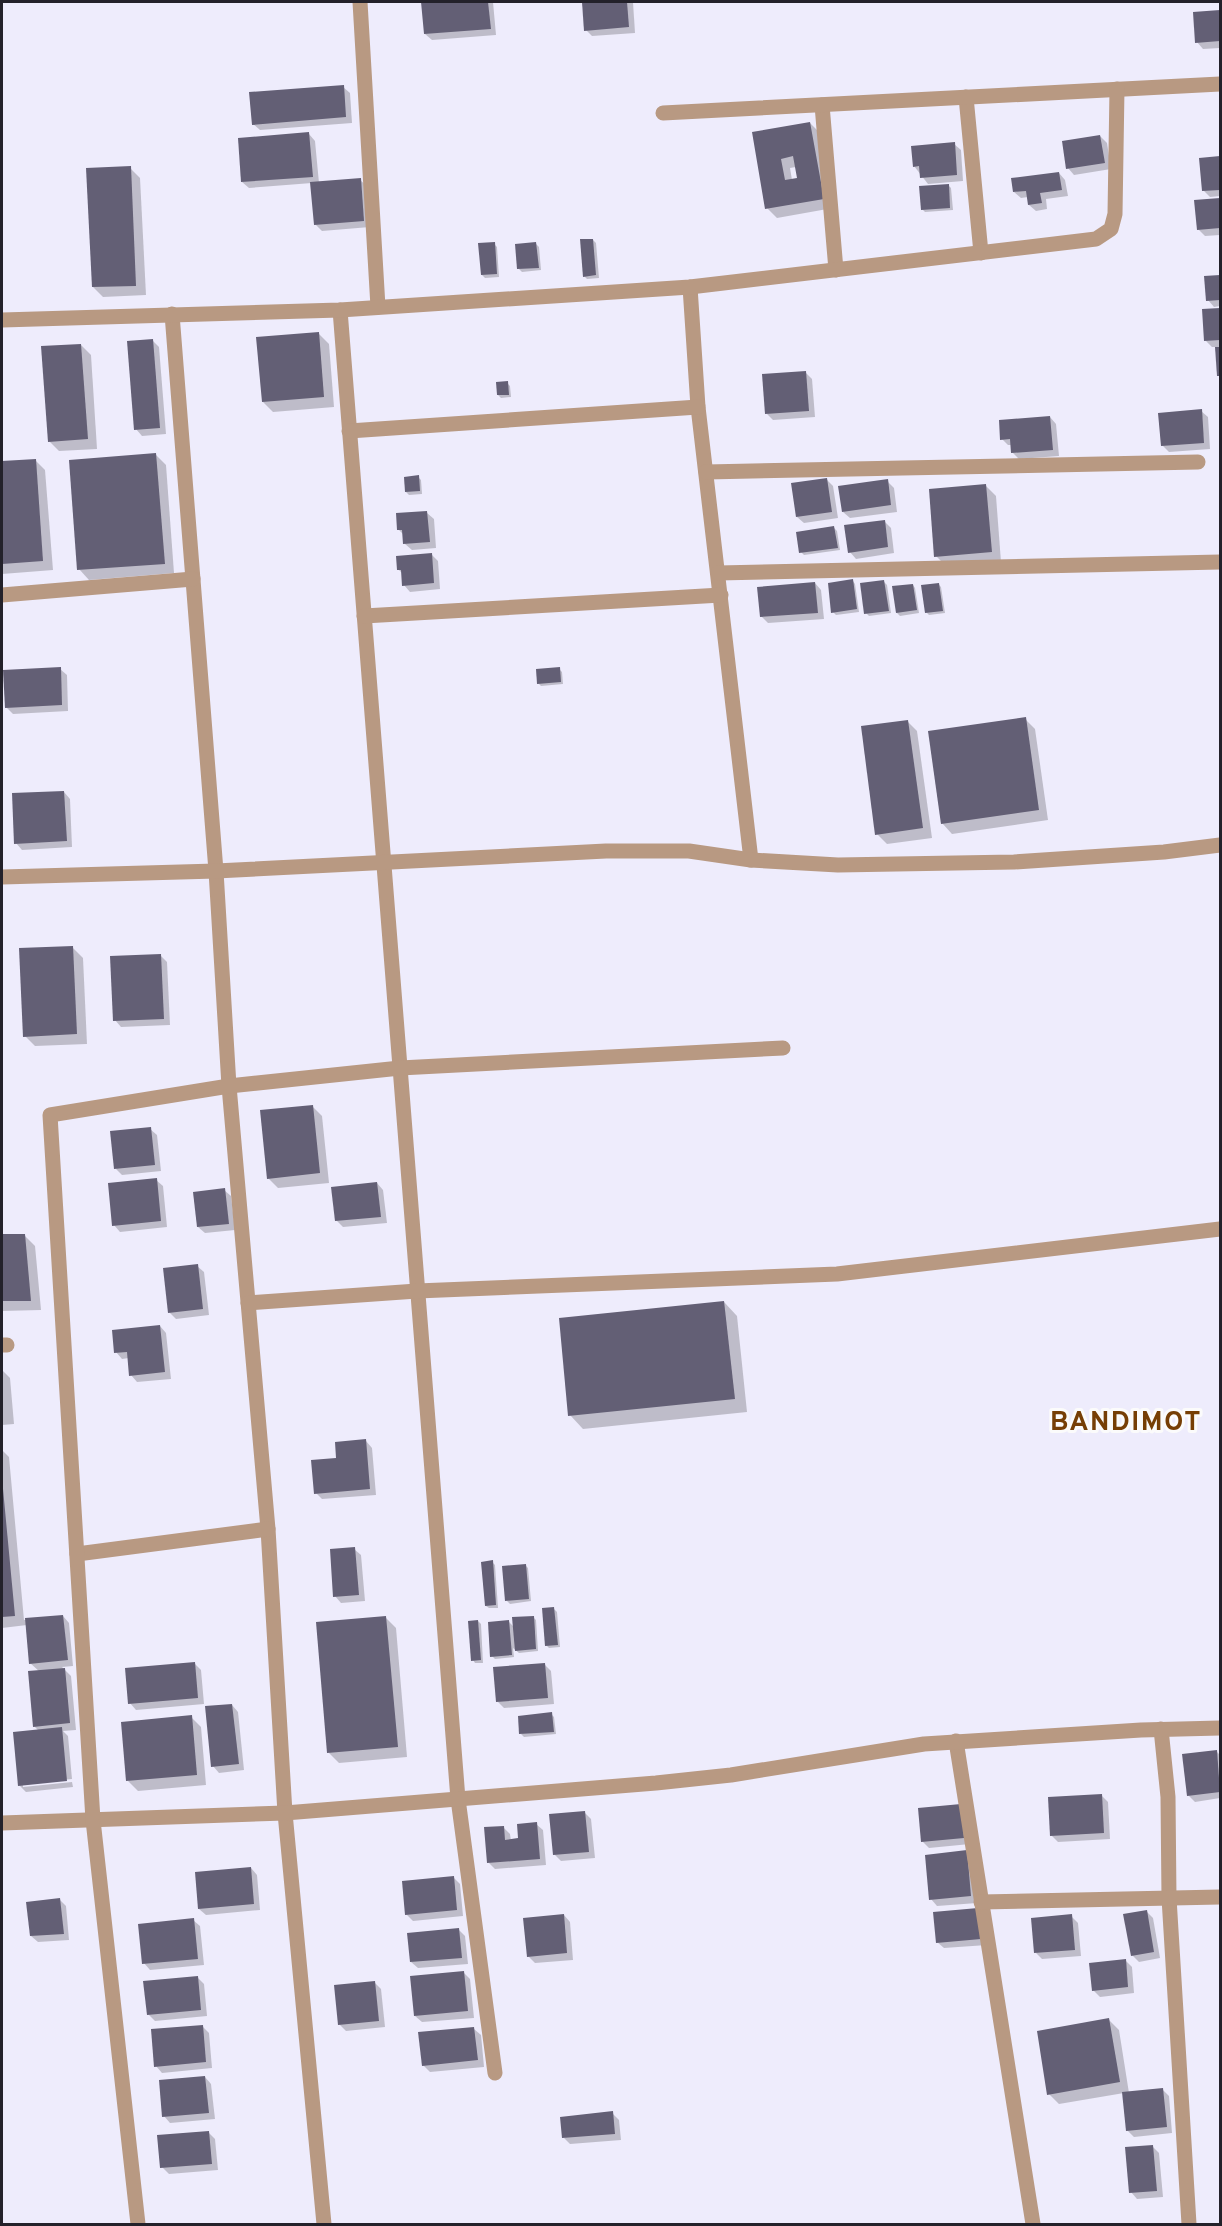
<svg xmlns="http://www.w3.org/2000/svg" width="1222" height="2226" font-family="Overpass,sans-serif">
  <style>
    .shadow { fill: #0003; fill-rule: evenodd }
    .building { fill: #635f75; fill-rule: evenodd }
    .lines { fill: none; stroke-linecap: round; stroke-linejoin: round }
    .street { stroke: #b89982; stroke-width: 15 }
    .labels { text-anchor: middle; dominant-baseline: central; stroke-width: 6; stroke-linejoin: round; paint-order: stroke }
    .district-label { font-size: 27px; font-weight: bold; letter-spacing: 1.5px; fill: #763e05; stroke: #fbfbfb }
  </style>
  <rect width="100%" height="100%" fill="#eeecfc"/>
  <g class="shadow">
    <path d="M 423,2 L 493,2 L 496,35 L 432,40 L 425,34 Z"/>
    <path d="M 583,2 L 633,2 L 635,33 L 592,36 L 586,30 Z"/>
    <path d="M 1220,11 L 1220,48 L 1203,49 L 1197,42 L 1194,13 Z"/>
    <path d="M 343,87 L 350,93 L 352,123 L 260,130 L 253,124 Z"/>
    <path d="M 810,123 L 820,133 L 833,208 L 777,218 L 767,208 L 754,133 ZM 796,167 L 798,179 L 792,180 L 790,168 Z"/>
    <path d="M 309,134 L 315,141 L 319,183 L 360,180 L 367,186 L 370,227 L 322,231 L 315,224 L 312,183 L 249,188 L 242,182 Z"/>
    <path d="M 1100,136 L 1107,143 L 1111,169 L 1074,175 L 1068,168 Z"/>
    <path d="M 954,144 L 961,150 L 963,181 L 928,184 L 914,166 Z"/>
    <path d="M 1220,158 L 1220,196 L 1210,197 L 1203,190 L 1201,159 Z"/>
    <path d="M 130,168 L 140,178 L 146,295 L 103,297 L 93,287 Z"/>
    <path d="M 1059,173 L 1065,180 L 1068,196 L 1046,199 L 1047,209 L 1036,211 L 1029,205 L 1028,197 L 1021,198 L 1014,192 Z"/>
    <path d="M 948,185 L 951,188 L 953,210 L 925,212 L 922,209 Z"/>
    <path d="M 1220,200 L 1220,235 L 1205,236 L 1198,229 L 1196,202 Z"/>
    <path d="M 593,240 L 596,243 L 599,278 L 587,279 L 584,276 Z"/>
    <path d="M 494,244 L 497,247 L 499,277 L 485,278 L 482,275 Z"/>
    <path d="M 536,244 L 539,247 L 541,270 L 522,272 L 519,269 Z"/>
    <path d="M 1220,276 L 1220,306 L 1214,307 L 1208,300 L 1206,278 Z"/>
    <path d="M 1220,309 L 1220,377 L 1219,375 L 1216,347 L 1212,347 L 1206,341 L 1203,311 Z"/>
    <path d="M 319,334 L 329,344 L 334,407 L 273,412 L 263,402 Z"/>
    <path d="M 152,340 L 159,347 L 166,434 L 142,436 L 136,429 Z"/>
    <path d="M 81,345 L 91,355 L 97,449 L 59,451 L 49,441 Z"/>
    <path d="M 805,372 L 812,379 L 815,417 L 773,420 L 767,414 Z"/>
    <path d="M 507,383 L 510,386 L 511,397 L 501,398 L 498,395 Z"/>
    <path d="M 1201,411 L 1208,417 L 1210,449 L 1169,452 L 1162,445 Z"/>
    <path d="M 1050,417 L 1056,424 L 1059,456 L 1019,459 L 1012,452 L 1012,445 L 1008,445 L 1002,439 Z"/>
    <path d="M 156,455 L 166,465 L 174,573 L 89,580 L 79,569 Z"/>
    <path d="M 35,460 L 45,470 L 53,570 L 2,574 L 2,463 Z"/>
    <path d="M 418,477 L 421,480 L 422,494 L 409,495 L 406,492 Z"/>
    <path d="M 827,480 L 833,486 L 838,518 L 804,523 L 797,517 Z"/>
    <path d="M 887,481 L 894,488 L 897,512 L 850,518 L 843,512 Z"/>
    <path d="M 986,486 L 996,496 L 1001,562 L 946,566 L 936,556 Z"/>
    <path d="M 427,513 L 434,519 L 436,548 L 412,550 L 405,544 L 404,535 L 399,530 Z"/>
    <path d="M 884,521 L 891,528 L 894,553 L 856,559 L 850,552 Z"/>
    <path d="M 834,528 L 837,531 L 840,550 L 804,555 L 801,552 Z"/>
    <path d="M 432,555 L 438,561 L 440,589 L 410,592 L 404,585 L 403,574 L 398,569 Z"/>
    <path d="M 853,581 L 855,584 L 859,612 L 836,615 L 833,612 Z"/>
    <path d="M 884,582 L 887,585 L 891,613 L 869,616 L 866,613 Z"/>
    <path d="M 815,583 L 821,590 L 824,619 L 768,623 L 761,616 Z"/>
    <path d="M 938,584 L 941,587 L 945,613 L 929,615 L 926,612 Z"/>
    <path d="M 913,585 L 915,588 L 919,613 L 900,616 L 897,613 Z"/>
    <path d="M 60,669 L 67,675 L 68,711 L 13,714 L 6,707 Z"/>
    <path d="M 559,669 L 562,672 L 563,684 L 541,686 L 538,683 Z"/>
    <path d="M 1025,719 L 1035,729 L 1048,820 L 952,834 L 942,823 Z"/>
    <path d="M 907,721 L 917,731 L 932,838 L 887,844 L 877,834 Z"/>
    <path d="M 64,792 L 70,799 L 72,847 L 22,850 L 16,843 Z"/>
    <path d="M 73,948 L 83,958 L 87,1044 L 35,1046 L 25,1036 Z"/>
    <path d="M 160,955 L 167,962 L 170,1025 L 121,1027 L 115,1020 Z"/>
    <path d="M 312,1106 L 322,1116 L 329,1183 L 278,1188 L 268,1178 Z"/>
    <path d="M 150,1129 L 157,1135 L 161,1171 L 122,1175 L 116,1169 Z"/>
    <path d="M 156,1180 L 163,1186 L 167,1227 L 120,1232 L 114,1225 Z"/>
    <path d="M 377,1183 L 383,1190 L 387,1223 L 343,1227 L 336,1220 Z"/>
    <path d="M 224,1190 L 231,1196 L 235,1230 L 205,1233 L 198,1227 Z"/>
    <path d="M 2,1236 L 25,1236 L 35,1246 L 41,1310 L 2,1311 Z"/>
    <path d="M 197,1266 L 204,1272 L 209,1315 L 176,1319 L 169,1312 Z"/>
    <path d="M 724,1302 L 737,1316 L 747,1412 L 583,1429 L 570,1415 Z"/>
    <path d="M 160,1326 L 166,1333 L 171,1379 L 137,1382 L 131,1375 L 129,1358 L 122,1359 L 116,1352 Z"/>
    <path d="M 2,1370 L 10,1378 L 14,1424 L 2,1425 Z"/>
    <path d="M 366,1441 L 372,1448 L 376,1495 L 322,1499 L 316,1493 L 338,1459 Z"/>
    <path d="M 2,1450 L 9,1457 L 24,1620 L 63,1616 L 69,1623 L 73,1666 L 62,1667 L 71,1676 L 76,1730 L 63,1731 L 68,1736 L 72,1779 L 23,1784 L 23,1787 L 72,1782 L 73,1787 L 26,1792 L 19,1785 L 39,1731 L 34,1726 L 40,1672 L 30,1663 L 27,1625 L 2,1628 Z"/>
    <path d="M 354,1549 L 361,1555 L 365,1601 L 341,1603 L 335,1596 Z"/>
    <path d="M 492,1562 L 495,1565 L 498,1608 L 489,1608 L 486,1606 Z"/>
    <path d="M 525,1565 L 528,1568 L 531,1601 L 510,1604 L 507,1601 Z"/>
    <path d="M 554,1609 L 557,1612 L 560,1647 L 549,1648 L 546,1645 Z"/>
    <path d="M 533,1617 L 536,1620 L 538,1651 L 519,1653 L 513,1648 L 514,1657 L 495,1659 L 492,1656 L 509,1622 L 514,1627 Z"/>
    <path d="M 386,1618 L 396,1628 L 407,1757 L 339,1763 L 329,1753 Z"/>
    <path d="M 478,1621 L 481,1624 L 483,1663 L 475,1663 L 473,1660 Z"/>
    <path d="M 194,1663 L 201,1670 L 204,1704 L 136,1710 L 130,1703 Z"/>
    <path d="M 545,1665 L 551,1671 L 554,1704 L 504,1708 L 498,1702 Z"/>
    <path d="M 232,1705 L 238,1712 L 244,1770 L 219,1773 L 213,1766 Z"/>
    <path d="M 551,1714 L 554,1717 L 556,1734 L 524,1737 L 521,1734 Z"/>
    <path d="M 191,1717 L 201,1727 L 206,1785 L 138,1791 L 128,1781 Z"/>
    <path d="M 1217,1752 L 1220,1755 L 1220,1798 L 1195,1802 L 1188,1795 Z"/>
    <path d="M 1102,1796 L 1108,1802 L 1110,1839 L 1058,1842 L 1051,1835 Z"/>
    <path d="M 584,1812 L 591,1819 L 595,1858 L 561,1861 L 554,1854 Z"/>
    <path d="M 967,1813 L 970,1844 L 929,1848 L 922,1841 Z"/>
    <path d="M 536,1824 L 543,1830 L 546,1865 L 495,1869 L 489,1863 L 503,1827 L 510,1834 L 511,1841 L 519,1840 Z"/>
    <path d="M 966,1852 L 977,1903 L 937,1906 L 931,1899 Z"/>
    <path d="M 251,1868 L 257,1875 L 260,1910 L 206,1915 L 199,1909 Z"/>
    <path d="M 453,1877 L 460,1884 L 463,1916 L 413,1921 L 406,1914 Z"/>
    <path d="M 60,1900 L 66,1906 L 69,1940 L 38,1942 L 31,1936 Z"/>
    <path d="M 977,1909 L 987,1945 L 944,1948 L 937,1942 Z"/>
    <path d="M 1147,1912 L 1153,1918 L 1160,1958 L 1139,1962 L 1132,1955 Z"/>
    <path d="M 564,1915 L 570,1922 L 573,1960 L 535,1963 L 528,1956 Z"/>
    <path d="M 1071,1916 L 1078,1923 L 1081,1956 L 1042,1959 L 1036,1953 Z"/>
    <path d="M 193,1920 L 200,1926 L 204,1965 L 150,1970 L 144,1963 Z"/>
    <path d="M 459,1930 L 465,1936 L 468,1964 L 418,1968 L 411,1962 Z"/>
    <path d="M 1125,1960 L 1132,1967 L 1134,1993 L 1100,1997 L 1093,1990 Z"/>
    <path d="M 464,1973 L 470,1979 L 474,2018 L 422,2022 L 415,2016 Z"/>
    <path d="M 197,1977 L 204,1984 L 207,2016 L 155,2021 L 148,2014 Z"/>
    <path d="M 375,1983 L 381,1989 L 385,2027 L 346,2031 L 339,2024 Z"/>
    <path d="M 1109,2020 L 1119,2030 L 1129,2093 L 1162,2089 L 1169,2096 L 1172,2133 L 1134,2137 L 1127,2130 L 1124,2093 L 1059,2104 L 1049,2094 Z"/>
    <path d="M 202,2026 L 209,2033 L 212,2068 L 162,2073 L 156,2066 Z"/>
    <path d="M 474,2029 L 481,2035 L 484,2067 L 430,2072 L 423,2065 Z"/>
    <path d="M 205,2077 L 211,2084 L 215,2119 L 170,2123 L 164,2116 Z"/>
    <path d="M 612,2113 L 619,2120 L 621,2140 L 570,2144 L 564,2138 Z"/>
    <path d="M 208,2132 L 215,2139 L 218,2170 L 169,2174 L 162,2167 Z"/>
    <path d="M 1152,2146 L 1159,2153 L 1163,2197 L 1137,2199 L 1131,2192 Z"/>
  </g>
  <g class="building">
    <path d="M 421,2 L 488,2 L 491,29 L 424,34 Z"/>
    <path d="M 582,2 L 627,2 L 629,27 L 584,31 Z"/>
    <path d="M 1220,10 L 1220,41 L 1195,43 L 1193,12 Z"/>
    <path d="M 344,85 L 346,117 L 252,125 L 249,92 Z"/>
    <path d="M 810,122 L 824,199 L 765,209 L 752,132 ZM 793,156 L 797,178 L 785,180 L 781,159 Z"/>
    <path d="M 309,132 L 313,177 L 241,182 L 238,138 Z"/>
    <path d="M 1100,135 L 1105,163 L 1066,169 L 1062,141 Z"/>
    <path d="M 955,142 L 957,175 L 920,178 L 919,166 L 913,167 L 911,146 Z"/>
    <path d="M 1220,156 L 1220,190 L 1202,191 L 1199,158 Z"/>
    <path d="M 131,166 L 136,286 L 92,287 L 86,168 Z"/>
    <path d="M 1059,172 L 1062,190 L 1040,193 L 1042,203 L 1028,205 L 1026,191 L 1013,192 L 1011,178 Z"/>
    <path d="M 361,178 L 364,221 L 314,225 L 310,182 Z"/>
    <path d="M 949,184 L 950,208 L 921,210 L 919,186 Z"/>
    <path d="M 1220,198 L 1220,228 L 1197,230 L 1194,200 Z"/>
    <path d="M 580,239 L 593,239 L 596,275 L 583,277 Z"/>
    <path d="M 495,242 L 497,274 L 481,275 L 478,243 Z"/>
    <path d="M 536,242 L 539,268 L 517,269 L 515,244 Z"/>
    <path d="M 1220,275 L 1220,300 L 1206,301 L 1204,276 Z"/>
    <path d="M 1220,308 L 1220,340 L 1204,341 L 1202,309 Z"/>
    <path d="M 319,332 L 324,397 L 262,402 L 256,337 Z"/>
    <path d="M 153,339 L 160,428 L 134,430 L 127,341 Z"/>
    <path d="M 81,344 L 88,439 L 48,442 L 41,346 Z"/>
    <path d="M 1215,347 L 1220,347 L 1220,376 L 1217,376 Z"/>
    <path d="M 806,371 L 809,411 L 765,414 L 762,374 Z"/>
    <path d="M 508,381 L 509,395 L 497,395 L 496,382 Z"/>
    <path d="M 1202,409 L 1204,443 L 1161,446 L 1158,413 Z"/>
    <path d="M 1050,416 L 1053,450 L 1011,453 L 1010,439 L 1000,440 L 999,420 Z"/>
    <path d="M 156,453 L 165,564 L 77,570 L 69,460 Z"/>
    <path d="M 36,459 L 43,561 L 2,564 L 2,461 Z"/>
    <path d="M 419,475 L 420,491 L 405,492 L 404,477 Z"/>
    <path d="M 827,478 L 832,512 L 796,517 L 791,483 Z"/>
    <path d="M 888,479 L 891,505 L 842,512 L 838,486 Z"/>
    <path d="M 986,484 L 992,552 L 934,557 L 929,489 Z"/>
    <path d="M 427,511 L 430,542 L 403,544 L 402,530 L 397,530 L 396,513 Z"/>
    <path d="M 885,520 L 888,547 L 848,553 L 844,525 Z"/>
    <path d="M 834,526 L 838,548 L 799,553 L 796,532 Z"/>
    <path d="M 432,553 L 434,583 L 402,586 L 401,570 L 397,570 L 396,556 Z"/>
    <path d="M 853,579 L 857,609 L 831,613 L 828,583 Z"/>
    <path d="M 884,580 L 889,611 L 864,614 L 860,583 Z"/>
    <path d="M 815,582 L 818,613 L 760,617 L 757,587 Z"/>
    <path d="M 939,583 L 943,611 L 925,613 L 921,585 Z"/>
    <path d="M 913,584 L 917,610 L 896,613 L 892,586 Z"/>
    <path d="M 61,667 L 62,705 L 5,708 L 3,670 Z"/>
    <path d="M 560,667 L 561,682 L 537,684 L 536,669 Z"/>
    <path d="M 1026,717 L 1039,810 L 941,824 L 928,731 Z"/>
    <path d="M 908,720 L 923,828 L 875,835 L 861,726 Z"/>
    <path d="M 64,791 L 67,841 L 14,844 L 12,793 Z"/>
    <path d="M 73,946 L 77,1034 L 23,1037 L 19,948 Z"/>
    <path d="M 161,954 L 164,1019 L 113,1021 L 110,956 Z"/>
    <path d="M 313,1105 L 320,1173 L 267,1179 L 260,1110 Z"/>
    <path d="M 151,1127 L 155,1165 L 114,1169 L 110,1131 Z"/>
    <path d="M 157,1178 L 161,1221 L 112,1226 L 108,1183 Z"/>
    <path d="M 377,1182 L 381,1217 L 335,1221 L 331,1187 Z"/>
    <path d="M 225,1188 L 229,1224 L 197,1227 L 193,1192 Z"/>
    <path d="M 2,1234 L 25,1234 L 31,1301 L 2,1301 Z"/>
    <path d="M 198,1264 L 203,1309 L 168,1313 L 163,1268 Z"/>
    <path d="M 724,1301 L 735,1399 L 568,1416 L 559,1318 Z"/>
    <path d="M 160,1325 L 165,1372 L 129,1376 L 127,1352 L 114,1353 L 112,1330 Z"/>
    <path d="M 366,1439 L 370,1489 L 314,1494 L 311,1460 L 336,1458 L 335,1442 Z"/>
    <path d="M 2,1489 L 3,1489 L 15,1616 L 2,1617 Z"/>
    <path d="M 355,1547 L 359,1595 L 333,1597 L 330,1549 Z"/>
    <path d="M 493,1560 L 496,1605 L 485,1606 L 481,1562 Z"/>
    <path d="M 526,1564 L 529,1599 L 505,1601 L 502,1566 Z"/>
    <path d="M 554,1607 L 558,1645 L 545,1646 L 542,1608 Z"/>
    <path d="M 63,1615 L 68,1660 L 29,1664 L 25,1618 Z"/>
    <path d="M 386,1616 L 398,1747 L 327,1753 L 316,1622 Z"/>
    <path d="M 534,1616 L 536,1649 L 515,1651 L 512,1617 Z"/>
    <path d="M 478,1620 L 481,1660 L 471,1661 L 468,1621 Z"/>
    <path d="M 509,1620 L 512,1655 L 490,1657 L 488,1622 Z"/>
    <path d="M 195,1662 L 198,1698 L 128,1704 L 125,1668 Z"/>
    <path d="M 545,1663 L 548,1698 L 496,1702 L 493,1667 Z"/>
    <path d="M 65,1668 L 70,1723 L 33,1727 L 28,1671 Z"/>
    <path d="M 232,1704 L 239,1764 L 211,1767 L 205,1706 Z"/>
    <path d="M 552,1712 L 554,1732 L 519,1734 L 518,1716 Z"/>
    <path d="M 192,1715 L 197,1775 L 126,1781 L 121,1722 Z"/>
    <path d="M 62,1727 L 67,1781 L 18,1786 L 13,1732 Z"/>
    <path d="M 1217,1750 L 1220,1792 L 1187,1796 L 1182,1754 Z"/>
    <path d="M 1102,1794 L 1104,1833 L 1050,1836 L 1048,1797 Z"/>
    <path d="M 961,1804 L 964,1838 L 921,1842 L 918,1808 Z"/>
    <path d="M 585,1811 L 589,1852 L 553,1855 L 549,1814 Z"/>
    <path d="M 537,1822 L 540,1859 L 487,1863 L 484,1827 L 504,1826 L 505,1840 L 518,1838 L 517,1824 Z"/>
    <path d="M 967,1850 L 971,1896 L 929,1900 L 925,1855 Z"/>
    <path d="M 251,1867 L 254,1904 L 198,1909 L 195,1872 Z"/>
    <path d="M 454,1876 L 457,1910 L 405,1915 L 402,1881 Z"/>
    <path d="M 60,1898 L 64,1934 L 30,1936 L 26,1902 Z"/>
    <path d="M 978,1908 L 981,1939 L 936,1943 L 933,1912 Z"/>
    <path d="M 1147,1910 L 1154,1952 L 1131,1956 L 1123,1914 Z"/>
    <path d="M 564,1914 L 567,1953 L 527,1957 L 523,1918 Z"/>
    <path d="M 1072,1914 L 1075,1950 L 1034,1953 L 1031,1918 Z"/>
    <path d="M 194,1918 L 198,1959 L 142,1964 L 138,1924 Z"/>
    <path d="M 459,1928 L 462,1958 L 410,1962 L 407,1933 Z"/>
    <path d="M 1126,1959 L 1128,1987 L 1092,1991 L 1089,1963 Z"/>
    <path d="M 464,1971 L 468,2011 L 414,2016 L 410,1976 Z"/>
    <path d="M 198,1976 L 201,2010 L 147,2015 L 143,1981 Z"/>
    <path d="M 375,1981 L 379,2021 L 338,2025 L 334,1985 Z"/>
    <path d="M 1109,2018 L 1120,2082 L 1047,2095 L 1037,2031 Z"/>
    <path d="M 203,2025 L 206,2062 L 154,2067 L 151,2029 Z"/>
    <path d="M 474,2027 L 478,2060 L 422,2066 L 418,2032 Z"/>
    <path d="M 205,2076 L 209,2113 L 162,2117 L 159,2080 Z"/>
    <path d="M 1163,2088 L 1167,2127 L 1126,2131 L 1122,2092 Z"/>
    <path d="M 613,2111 L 615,2134 L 562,2138 L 560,2117 Z"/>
    <path d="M 209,2131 L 212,2164 L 160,2168 L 157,2135 Z"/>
    <path d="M 1153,2145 L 1157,2191 L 1129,2193 L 1125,2147 Z"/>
  </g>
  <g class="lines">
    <g class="street">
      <path d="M 360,2 L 378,307"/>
      <path d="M 966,97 L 981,253"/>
      <path d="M 822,105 L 836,270"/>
      <path d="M 663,113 L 1220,84"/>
      <path d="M 690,287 L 698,407 L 751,860"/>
      <path d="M 340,310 L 458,1799 L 495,2073"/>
      <path d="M 172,314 L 216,871 L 229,1086 L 268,1529 L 285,1813 L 324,2224"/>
      <path d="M 2,320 L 340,310 L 690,287 L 1096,239 L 1111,229 L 1115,214 L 1117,89"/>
      <path d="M 349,431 L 698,407"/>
      <path d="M 706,472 L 1198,462"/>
      <path d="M 718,573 L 1220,562"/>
      <path d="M 2,595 L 193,579"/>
      <path d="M 364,616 L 721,595"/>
      <path d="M 2,877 L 216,871 L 606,851 L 689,851 L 751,860 L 838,865 L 1014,862 L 1164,852 L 1220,845"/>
      <path d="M 248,1303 L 417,1291 L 837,1274 L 1220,1229"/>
      <path d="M 2,1345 L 7,1345"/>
      <path d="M 77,1554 L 268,1529"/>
      <path d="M 1161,1729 L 1168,1797 L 1169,1898 L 1189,2224"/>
      <path d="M 956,1741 L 1033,2224"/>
      <path d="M 2,1823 L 285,1813 L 656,1783 L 731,1775 L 924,1744 L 1141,1730 L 1220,1728"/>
      <path d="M 981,1902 L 1220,1897"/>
      <path d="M 138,2224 L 93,1820 L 50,1115 L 229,1086 L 400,1068 L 783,1048"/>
    </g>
  </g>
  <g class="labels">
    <g class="district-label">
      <text x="1126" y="1423">BANDIMOT</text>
    </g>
  </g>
  <rect width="1222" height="2226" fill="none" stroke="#23212a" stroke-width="6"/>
</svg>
